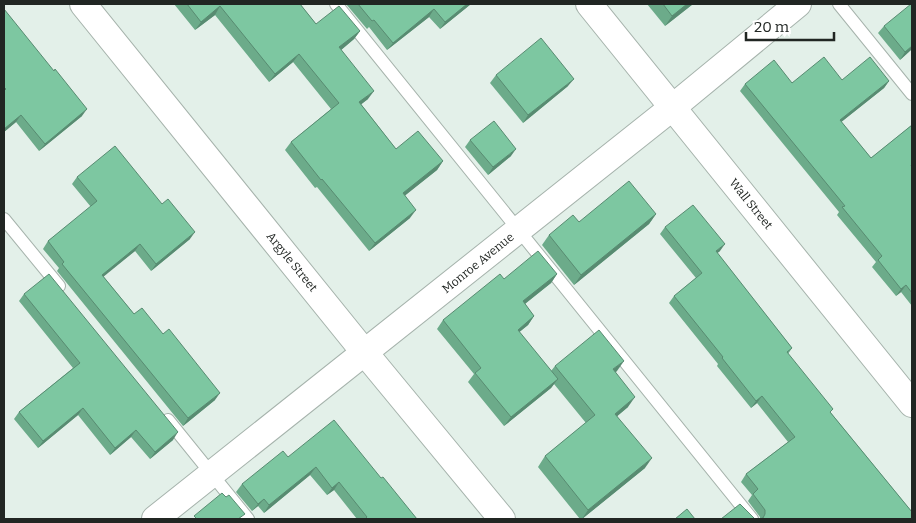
<svg xmlns="http://www.w3.org/2000/svg" width="916" height="523" font-family="Bitter,serif">
  <style>
    .lines { fill: none; stroke-linecap: round; stroke-linejoin: round }
    .lane-casing { stroke: #a6b3ac; stroke-width: 14 }
    .street-casing { stroke: #a6b3ac; stroke-width: 28 }
    .lane { stroke: #fff; stroke-width: 12 }
    .street { stroke: #fff; stroke-width: 26 }
    .wall { fill: #6cab8a }
    .shaded-wall { fill: #588b71 }
    .building { fill: #7dc7a1; stroke: #588b71 }
    .labels { text-anchor: middle; dominant-baseline: central; stroke-width: 4; stroke-linejoin: round; paint-order: stroke }
    .street-label { font-size: 12px; fill: #212623; stroke: #fff }
  </style>
  <rect width="100%" height="100%" fill="#e3f0e9"/>
  <g class="lines">
    <g class="lane-casing">
      <g id="lane">
        <path d="M 336,4 L 752,519"/>
        <path d="M 839,4 L 912,94"/>
        <path d="M 4,219 L 59,286"/>
        <path d="M 168,420 L 248,519"/>
      </g>
    </g>
    <g class="street-casing">
      <g id="street">
        <path d="M 83,4 L 365,353 L 502,519"/>
        <path d="M 589,4 L 912,404"/>
        <path d="M 155,519 L 673,107 L 798,4"/>
      </g>
    </g>
    <use href="#lane" class="lane"/>
    <use href="#street" class="street"/>
  </g>
  <g class="wall">
    <path d="M 174,4 L 300,4 L 316,24 L 360,31 L 354,39 L 341,50 L 368,99 L 361,104 L 396,149 L 443,161 L 437,170 L 405,195 L 410,218 L 369,251 L 317,187 L 315,188 L 285,150 L 291,142 L 331,109 L 293,62 L 269,82 L 215,15 L 195,30 Z"/>
    <path d="M 346,4 L 471,4 L 440,29 L 429,17 L 387,50 L 369,27 L 367,29 Z"/>
    <path d="M 647,4 L 693,4 L 665,26 Z"/>
    <path d="M 4,9 L 82,116 L 39,151 L 16,122 L 4,132 Z"/>
    <path d="M 884,26 L 912,49 L 900,60 L 878,33 Z"/>
    <path d="M 496,75 L 568,86 L 523,123 L 490,83 Z"/>
    <path d="M 842,80 L 889,81 L 884,88 L 841,122 L 871,158 L 912,125 L 912,306 L 901,292 L 896,296 L 872,267 L 876,262 L 837,215 L 839,212 L 740,91 L 745,84 Z"/>
    <path d="M 470,140 L 511,156 L 488,175 L 465,147 Z"/>
    <path d="M 77,177 L 190,239 L 151,271 L 135,251 L 103,276 L 134,314 L 215,400 L 183,426 L 57,271 L 59,268 L 43,249 L 48,241 L 91,207 L 72,184 Z"/>
    <path d="M 656,214 L 649,224 L 574,285 L 542,245 L 549,235 L 579,222 Z"/>
    <path d="M 665,227 L 720,251 L 717,253 L 792,348 L 788,354 L 831,413 L 912,512 L 760,519 L 760,517 L 748,501 L 752,495 L 741,482 L 746,474 L 788,442 L 757,403 L 751,408 L 717,366 L 718,364 L 669,303 L 674,296 L 696,278 L 660,234 Z"/>
    <path d="M 557,274 L 551,283 L 525,304 L 534,316 L 528,325 L 519,332 L 551,371 L 555,366 L 617,371 L 615,372 L 628,407 L 617,416 L 645,468 L 582,519 L 580,519 L 538,467 L 545,456 L 586,423 L 554,384 L 551,388 L 504,426 L 468,382 L 474,374 L 437,329 L 443,320 L 504,279 Z"/>
    <path d="M 24,294 L 173,440 L 150,459 L 131,437 L 110,455 L 78,415 L 38,448 L 14,419 L 19,412 L 73,368 L 19,301 Z"/>
    <path d="M 288,457 L 381,478 L 417,519 L 357,519 L 334,490 L 327,495 L 310,475 L 264,513 L 258,506 L 252,511 L 236,492 L 242,484 Z"/>
  </g>
  <g class="shaded-wall">
    <path d="M 467,4 L 471,4 L 440,29 L 445,22 Z"/>
    <path d="M 687,4 L 693,4 L 665,26 L 672,16 Z"/>
    <path d="M 220,6 L 215,15 L 195,30 L 201,22 Z"/>
    <path d="M 434,9 L 429,17 L 387,50 L 393,43 Z"/>
    <path d="M 360,31 L 354,39 L 334,56 L 339,47 Z"/>
    <path d="M 912,46 L 912,49 L 900,60 L 905,52 Z"/>
    <path d="M 299,54 L 293,62 L 269,82 L 275,74 Z"/>
    <path d="M 574,79 L 568,86 L 523,123 L 528,115 Z"/>
    <path d="M 889,81 L 884,88 L 835,127 L 840,120 Z"/>
    <path d="M 374,91 L 368,99 L 354,110 L 359,102 Z"/>
    <path d="M 87,109 L 82,116 L 39,151 L 45,144 Z"/>
    <path d="M 21,115 L 16,122 L 4,132 L 4,129 Z"/>
    <path d="M 516,149 L 511,156 L 488,175 L 493,167 Z"/>
    <path d="M 443,161 L 437,170 L 397,202 L 403,193 Z"/>
    <path d="M 416,210 L 410,218 L 369,251 L 375,243 Z"/>
    <path d="M 656,214 L 649,224 L 574,285 L 581,275 Z"/>
    <path d="M 195,232 L 190,239 L 151,271 L 156,264 Z"/>
    <path d="M 140,244 L 135,251 L 97,282 L 102,275 Z"/>
    <path d="M 725,244 L 720,251 L 710,259 L 716,251 Z"/>
    <path d="M 557,274 L 551,283 L 517,310 L 523,301 Z"/>
    <path d="M 906,285 L 901,292 L 896,296 L 901,289 Z"/>
    <path d="M 534,316 L 528,325 L 511,339 L 518,330 Z"/>
    <path d="M 624,361 L 617,371 L 606,380 L 613,369 Z"/>
    <path d="M 558,379 L 551,388 L 504,426 L 511,417 Z"/>
    <path d="M 220,393 L 215,400 L 183,426 L 188,418 Z"/>
    <path d="M 762,396 L 757,403 L 751,408 L 756,401 Z"/>
    <path d="M 635,397 L 628,407 L 608,424 L 615,414 Z"/>
    <path d="M 83,408 L 78,415 L 38,448 L 43,441 Z"/>
    <path d="M 136,430 L 131,437 L 110,455 L 115,448 Z"/>
    <path d="M 178,432 L 173,440 L 150,459 L 155,452 Z"/>
    <path d="M 652,458 L 645,468 L 582,519 L 588,510 Z"/>
    <path d="M 316,467 L 310,475 L 264,513 L 269,505 Z"/>
    <path d="M 339,482 L 334,490 L 327,495 L 332,488 Z"/>
    <path d="M 264,499 L 258,506 L 252,511 L 258,504 Z"/>
  </g>
  <g class="building">
    <path d="M 187,4 L 300,4 L 316,24 L 339,6 L 360,31 L 339,47 L 374,91 L 359,102 L 396,149 L 418,131 L 443,161 L 403,193 L 416,210 L 375,243 L 322,179 L 321,180 L 291,142 L 339,103 L 299,54 L 275,74 L 220,6 L 201,22 Z"/>
    <path d="M 358,4 L 467,4 L 445,22 L 434,9 L 393,43 L 374,20 L 372,21 Z"/>
    <path d="M 663,4 L 687,4 L 672,16 Z"/>
    <path d="M 911,4 L 912,4 L 912,46 L 905,52 L 884,26 Z"/>
    <path d="M 4,9 L 54,71 L 55,69 L 87,109 L 45,144 L 21,115 L 4,129 L 4,91 L 6,89 L 4,87 Z"/>
    <path d="M 541,38 L 574,79 L 528,115 L 496,75 Z"/>
    <path d="M 824,57 L 842,80 L 870,57 L 889,81 L 840,120 L 871,158 L 912,125 L 912,164 L 911,165 L 912,167 L 912,293 L 906,285 L 901,289 L 878,260 L 882,256 L 842,207 L 845,206 L 745,84 L 774,60 L 792,83 Z"/>
    <path d="M 494,121 L 516,149 L 493,167 L 470,140 Z"/>
    <path d="M 115,146 L 162,204 L 168,199 L 195,232 L 156,264 L 140,244 L 102,275 L 134,314 L 142,308 L 163,334 L 169,329 L 220,393 L 188,418 L 62,264 L 64,262 L 48,241 L 97,201 L 77,177 Z"/>
    <path d="M 629,181 L 656,214 L 581,275 L 549,235 L 573,215 L 579,222 Z"/>
    <path d="M 693,205 L 725,244 L 716,251 L 792,348 L 787,352 L 833,409 L 830,412 L 912,512 L 912,519 L 759,519 L 763,518 L 765,514 L 765,510 L 753,494 L 758,489 L 746,474 L 795,437 L 762,396 L 756,401 L 722,358 L 723,357 L 674,296 L 702,273 L 665,227 Z"/>
    <path d="M 538,251 L 557,274 L 523,301 L 534,316 L 518,330 L 558,379 L 511,417 L 475,373 L 481,368 L 443,320 L 500,274 L 504,279 Z"/>
    <path d="M 49,274 L 178,432 L 155,452 L 136,430 L 115,448 L 83,408 L 43,441 L 19,412 L 80,363 L 24,294 Z"/>
    <path d="M 599,330 L 624,361 L 613,369 L 635,397 L 615,414 L 652,458 L 588,510 L 545,456 L 595,415 L 555,366 Z"/>
    <path d="M 334,420 L 381,478 L 383,477 L 417,519 L 365,519 L 367,517 L 339,482 L 332,488 L 316,467 L 269,505 L 264,499 L 258,504 L 242,484 L 283,451 L 288,457 Z"/>
    <path d="M 222,493 L 226,497 L 229,495 L 245,514 L 238,519 L 197,519 L 194,516 Z"/>
    <path d="M 740,504 L 755,519 L 721,519 Z"/>
    <path d="M 687,509 L 695,519 L 675,519 Z"/>
  </g>
  <g class="labels">
    <g class="street-label">
      <text transform="translate(751 204) rotate(51)">Wall Street</text>
      <text transform="translate(292 262) rotate(51)">Argyle Street</text>
      <text transform="translate(478 263) rotate(-39)">Monroe Avenue</text>
    </g>
  </g>
  <rect width="916" height="523" fill="none" stroke="#212623" stroke-width="10"/>
  <path d="M746 32v8h88v-8" fill="none" stroke="#212623" stroke-width="2.5"/>
  <text x="754" y="32" font-size="15" fill="#212623" stroke="#ffffff" stroke-width="4" paint-order="stroke">20 m</text>
</svg>
